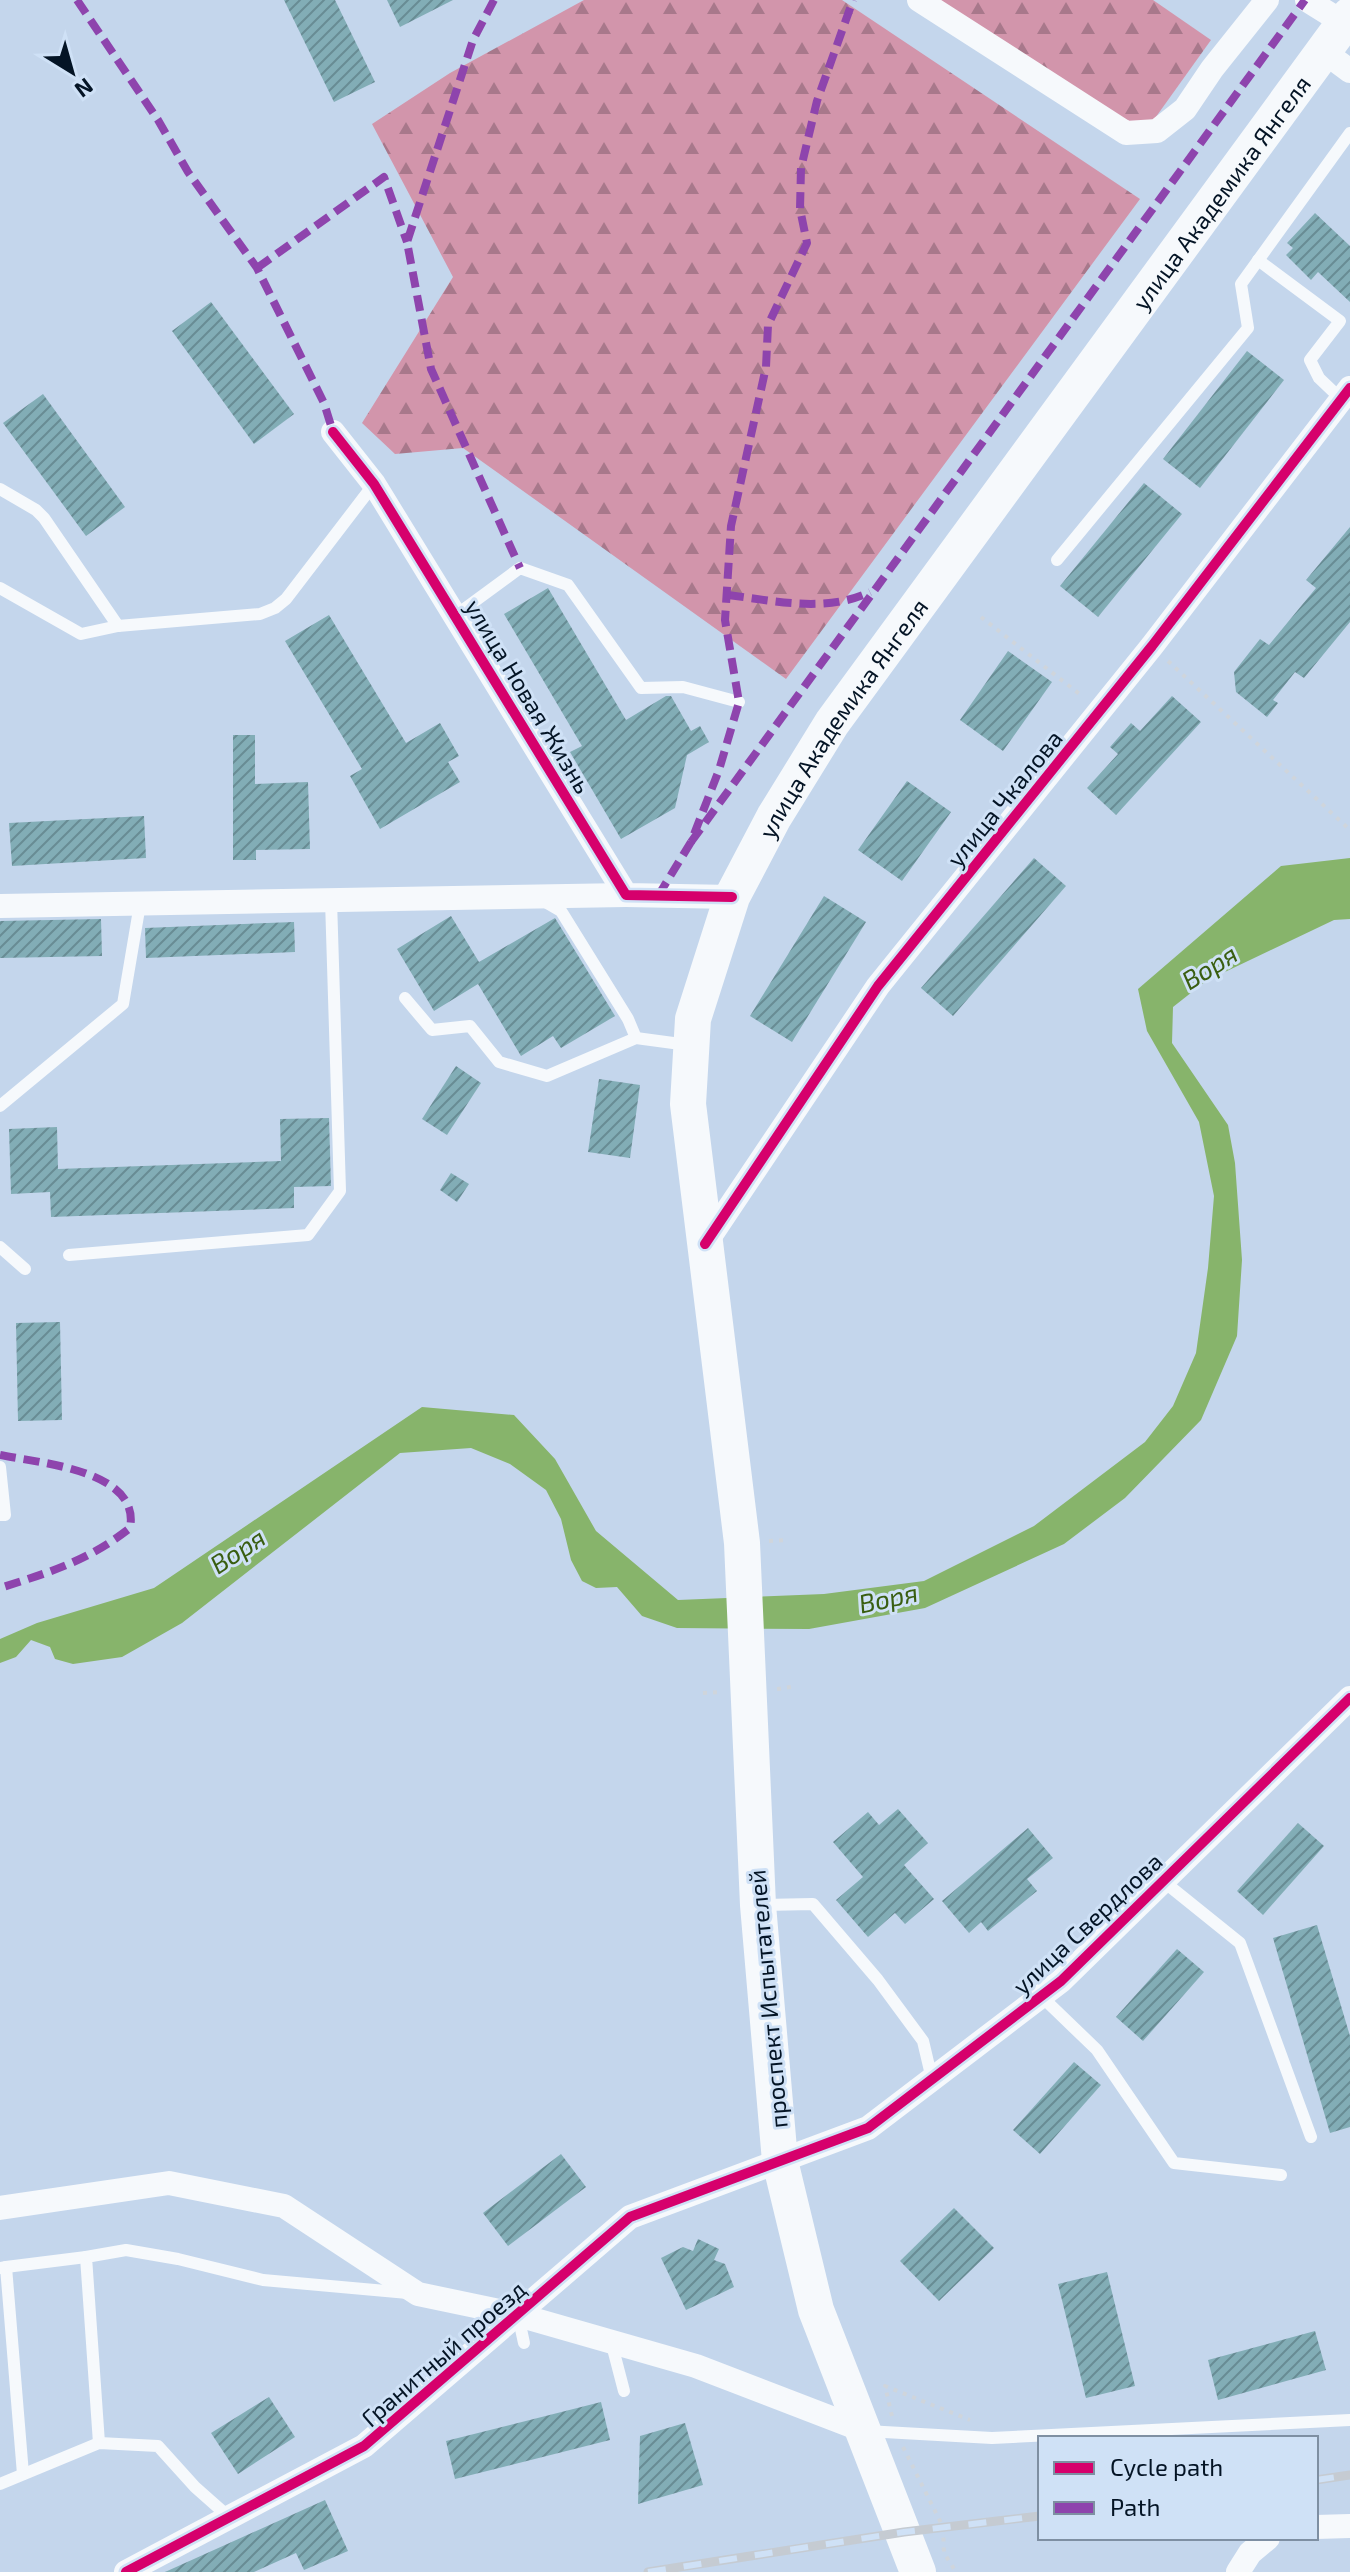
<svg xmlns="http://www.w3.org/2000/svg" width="1350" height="2572" font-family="'Exo 2',sans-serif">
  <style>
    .forest { fill: url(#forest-firs) }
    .water { fill: #87b46b }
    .building { fill: url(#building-hatch) }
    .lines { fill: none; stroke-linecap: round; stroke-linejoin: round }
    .path { stroke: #cfd5dc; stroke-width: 4; stroke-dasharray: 4 6; stroke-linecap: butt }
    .lane { stroke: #f6f9fc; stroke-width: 12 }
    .street { stroke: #f6f9fc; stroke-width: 24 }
    .secondary { stroke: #f6f9fc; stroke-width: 36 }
    .rail-casing { stroke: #c5cbd2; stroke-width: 9 }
    .rail { stroke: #cfe1f6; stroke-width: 6; stroke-dasharray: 18; stroke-linecap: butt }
    .quiet { stroke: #8e44ad; stroke-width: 8; stroke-dasharray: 16 8; stroke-linecap: butt }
    .cycleway-casing { stroke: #cfe1f6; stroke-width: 15 }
    .cycleway { stroke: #d6006c; stroke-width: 10 }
    .labels { text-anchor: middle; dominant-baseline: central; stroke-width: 6; stroke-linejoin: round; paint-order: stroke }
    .street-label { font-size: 24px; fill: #041425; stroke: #cfe1f6 }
    .water-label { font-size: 26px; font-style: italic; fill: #395e11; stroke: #cfe1f6 }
  </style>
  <defs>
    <pattern id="forest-firs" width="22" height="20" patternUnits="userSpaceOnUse" patternTransform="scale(2)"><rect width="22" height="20" fill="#d295ab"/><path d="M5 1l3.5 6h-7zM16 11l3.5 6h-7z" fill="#a8788b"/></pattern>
    <pattern id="building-hatch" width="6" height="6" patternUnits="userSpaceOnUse" patternTransform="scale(2)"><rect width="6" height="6" fill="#82adb6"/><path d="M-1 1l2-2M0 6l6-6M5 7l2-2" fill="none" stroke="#688c94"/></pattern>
  </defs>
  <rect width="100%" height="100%" fill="#c4d6ec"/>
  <g class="forest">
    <path d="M 584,0 L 842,0 L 1140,199 L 786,679 L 463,448 L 395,454 L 362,423 L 453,277 L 372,124 L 450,73 Z"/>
    <path d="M 926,0 L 1153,0 L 1211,40 L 1153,121 L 1109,125 Z"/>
  </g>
  <path class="water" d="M 1350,858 L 1350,919 L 1334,920 L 1206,981 L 1173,1007 L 1172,1043 L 1228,1125 L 1235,1163 L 1242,1260 L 1237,1336 L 1201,1420 L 1125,1498 L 1064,1544 L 925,1608 L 809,1629 L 677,1628 L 642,1616 L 617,1587 L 596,1588 L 582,1581 L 571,1560 L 561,1519 L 546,1490 L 510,1464 L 471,1448 L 400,1453 L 182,1623 L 122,1657 L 73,1664 L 55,1659 L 50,1647 L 31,1640 L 16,1657 L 0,1663 L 0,1639 L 37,1623 L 154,1588 L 422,1407 L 514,1415 L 555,1459 L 596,1531 L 678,1600 L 824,1594 L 924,1581 L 1034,1526 L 1145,1442 L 1173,1406 L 1196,1353 L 1208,1268 L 1214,1196 L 1199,1122 L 1147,1031 L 1138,989 L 1281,866 Z"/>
  <g class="building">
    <path d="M 284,0 L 335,0 L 375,82 L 334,102 Z"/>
    <path d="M 387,0 L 453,0 L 400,27 Z"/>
    <path d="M 1315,213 L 1350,246 L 1350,302 L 1318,272 L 1311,280 L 1286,255 L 1293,248 L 1287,243 Z"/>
    <path d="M 211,302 L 294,414 L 254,444 L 172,331 Z"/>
    <path d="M 1247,351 L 1284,380 L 1200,488 L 1163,459 Z"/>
    <path d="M 43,394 L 125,507 L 86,536 L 3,423 Z"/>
    <path d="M 1144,483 L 1182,514 L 1098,617 L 1060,586 Z"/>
    <path d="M 1350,527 L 1350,622 L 1304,678 L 1295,672 L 1273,700 L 1278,703 L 1267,717 L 1236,692 L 1234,672 L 1260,639 L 1269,645 L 1316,588 L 1306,580 Z"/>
    <path d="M 548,588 L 626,720 L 666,696 L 671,696 L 691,731 L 700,726 L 709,742 L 687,755 L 675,808 L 621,839 L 570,752 L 582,746 L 504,614 Z"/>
    <path d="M 329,615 L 406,743 L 440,723 L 459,756 L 448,762 L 460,782 L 380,829 L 350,776 L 362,769 L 285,641 Z"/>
    <path d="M 1008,651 L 1052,682 L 1003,751 L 960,720 Z"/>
    <path d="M 1172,696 L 1201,722 L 1116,815 L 1087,788 L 1118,754 L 1110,747 L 1131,723 L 1140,731 Z"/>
    <path d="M 233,735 L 255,735 L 255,784 L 308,782 L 310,849 L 256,850 L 256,860 L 233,860 Z"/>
    <path d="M 907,781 L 951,812 L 902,881 L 858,850 Z"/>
    <path d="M 144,816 L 146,858 L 12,866 L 9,823 Z"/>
    <path d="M 1034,858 L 1066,886 L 953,1016 L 921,988 Z"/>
    <path d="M 824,896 L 866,922 L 792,1042 L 750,1016 Z"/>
    <path d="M 451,916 L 479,962 L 555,918 L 615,1016 L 561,1048 L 553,1036 L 521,1056 L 478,984 L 434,1011 L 397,949 Z"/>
    <path d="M 101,919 L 102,956 L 0,958 L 0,921 Z"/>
    <path d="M 294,922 L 295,952 L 146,958 L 145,928 Z"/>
    <path d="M 456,1066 L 481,1083 L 447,1135 L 422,1119 Z"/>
    <path d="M 599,1079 L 640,1085 L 630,1158 L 588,1152 Z"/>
    <path d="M 329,1118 L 331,1186 L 294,1187 L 294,1208 L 51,1217 L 50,1192 L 11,1194 L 9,1129 L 57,1127 L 58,1169 L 281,1161 L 280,1119 Z"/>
    <path d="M 451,1173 L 469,1184 L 457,1202 L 440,1190 Z"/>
    <path d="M 60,1322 L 62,1420 L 18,1421 L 16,1323 Z"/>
    <path d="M 898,1809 L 928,1843 L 904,1865 L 934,1899 L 905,1924 L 895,1913 L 868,1937 L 836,1900 L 863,1877 L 833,1842 L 868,1812 L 879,1825 Z"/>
    <path d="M 1298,1823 L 1324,1846 L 1263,1915 L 1237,1891 Z"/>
    <path d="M 1028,1828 L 1053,1858 L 1027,1879 L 1037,1891 L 988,1931 L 981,1922 L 969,1933 L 942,1901 Z"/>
    <path d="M 1317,1925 L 1350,2036 L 1350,2127 L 1330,2133 L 1273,1938 Z"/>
    <path d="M 1177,1949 L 1204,1972 L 1143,2041 L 1116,2017 Z"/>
    <path d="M 1074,2062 L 1101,2085 L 1040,2154 L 1013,2130 Z"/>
    <path d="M 561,2154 L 586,2187 L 508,2246 L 483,2213 Z"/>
    <path d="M 954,2208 L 994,2248 L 939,2301 L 900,2261 Z"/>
    <path d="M 698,2239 L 719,2249 L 714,2260 L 725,2264 L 734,2287 L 686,2310 L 661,2258 L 683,2247 L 693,2251 Z"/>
    <path d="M 1107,2272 L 1135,2386 L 1086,2398 L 1058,2284 Z"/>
    <path d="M 1315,2331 L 1326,2370 L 1218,2400 L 1208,2360 Z"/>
    <path d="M 269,2397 L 295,2437 L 238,2474 L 211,2433 Z"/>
    <path d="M 601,2402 L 610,2440 L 455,2479 L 446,2441 Z"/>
    <path d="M 685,2423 L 703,2485 L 638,2504 L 640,2436 Z"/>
    <path d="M 325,2500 L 348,2551 L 304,2570 L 296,2553 L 254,2572 L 165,2572 Z"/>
  </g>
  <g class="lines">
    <g class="path">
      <path d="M 981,617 L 1082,696"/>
      <path d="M 1168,661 L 1350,830"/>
      <path d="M 769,1541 L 787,1540"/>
      <path d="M 777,1689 L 791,1687"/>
      <path d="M 703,1693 L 720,1692"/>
      <path d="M 892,2416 L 885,2386 L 970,2420"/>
      <path d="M 903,2447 L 943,2527 L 944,2553 L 956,2572"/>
    </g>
    <g class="lane">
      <path d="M 1258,260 L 1340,321 L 1310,360 L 1319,378 L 1341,399"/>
      <path d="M 0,489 L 36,510 L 44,518 L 118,626"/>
      <path d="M 1057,560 L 1248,328 L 1241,284 L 1350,133"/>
      <path d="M 0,588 L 81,634 L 118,626 L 260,614 L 275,608 L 286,599 L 374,484"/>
      <path d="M 456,615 L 520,568 L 568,585 L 641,688 L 683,687 L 739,702"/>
      <path d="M 542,900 L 561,911 L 628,1019 L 636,1038"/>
      <path d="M 405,998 L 432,1030 L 470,1026 L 499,1062 L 547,1076 L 636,1038 L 688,1045"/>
      <path d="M 0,1106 L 123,1004 L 140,904"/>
      <path d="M 0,1247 L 25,1269"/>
      <path d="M 69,1255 L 308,1235 L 340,1191 L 331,900"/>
      <path d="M 0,1467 L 5,1515 L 0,1515"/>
      <path d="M 1163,1881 L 1240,1943 L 1311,2137"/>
      <path d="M 763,1905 L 813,1904 L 878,1980 L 923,2041 L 932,2079"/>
      <path d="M 1041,1996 L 1097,2050 L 1174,2163 L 1281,2175"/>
      <path d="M 6,2267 L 86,2257"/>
      <path d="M 0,2268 L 6,2267 L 23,2474"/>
      <path d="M 518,2315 L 524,2343"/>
      <path d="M 611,2341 L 624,2391"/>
      <path d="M 866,2431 L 992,2438 L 1350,2420"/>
      <path d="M 99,2443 L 86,2257 L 126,2250 L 178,2259 L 263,2280 L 408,2293"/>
      <path d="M 0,2484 L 99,2443 L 158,2446 L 195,2487 L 230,2518"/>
    </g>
    <g class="street">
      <path d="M 919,0 L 1126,133 L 1157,131 L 1185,109 L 1212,69 L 1267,0"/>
      <path d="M 1307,0 L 1344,23"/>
      <path d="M 1323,51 L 1350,71"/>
      <path d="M 333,432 L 374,484 L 626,895 L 732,897"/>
      <path d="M 0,906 L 626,895"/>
      <path d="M 705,1244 L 878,986 L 1152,646 L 1350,388"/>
      <path d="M 0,2208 L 169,2183 L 284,2206 L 418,2294 L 518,2315 L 696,2366 L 865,2431"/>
      <path d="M 1316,2527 L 1350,2526"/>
      <path d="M 126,2572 L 364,2446 L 630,2217 L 868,2128 L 1061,1981 L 1350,1698"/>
      <path d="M 1238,2572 L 1250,2553 L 1268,2538"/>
    </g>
    <path class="secondary" id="s1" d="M 918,2572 L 816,2310 L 780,2161 L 758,1905 L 742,1543 L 688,1104 L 693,1019 L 732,897 L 774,817 L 832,723 L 1350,15"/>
    <g class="rail-casing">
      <g id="rail">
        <path d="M 1316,2480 L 1350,2475"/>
        <path d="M 648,2572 L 904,2532 L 1040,2516"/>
      </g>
    </g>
    <use href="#rail" class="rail"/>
    <g class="quiet">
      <path d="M 77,0 L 158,120 L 188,172 L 257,268 L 324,403 L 333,432"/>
      <path d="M 494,0 L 473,40 L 407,242 L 431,369 L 520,568"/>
      <path d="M 257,268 L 384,177 L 407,242"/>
      <path d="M 728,595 C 775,601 826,613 870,592"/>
      <path d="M 691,842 L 1305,0"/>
      <path d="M 658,896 L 691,842 L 719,770 L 739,702 L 725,620 L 731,526 L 766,367 L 768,325 L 807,243 L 800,209 L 801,168 L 817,101 L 853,0"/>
      <path d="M 0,1455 C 39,1463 141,1470 130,1528 C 88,1561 50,1572 0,1588"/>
    </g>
    <g class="cycleway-casing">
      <g id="cycleway">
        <path d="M 333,432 L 374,484 L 626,895 L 732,897"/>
        <path d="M 705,1244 L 878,986 L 1152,646 L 1350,388"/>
        <path d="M 126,2572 L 364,2446 L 630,2217 L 868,2128 L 1061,1981 L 1350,1698"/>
      </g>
    </g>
    <use href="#cycleway" class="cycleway"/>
  </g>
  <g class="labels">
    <g class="street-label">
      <text stroke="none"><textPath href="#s1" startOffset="2568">улица Академика Янгеля</textPath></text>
      <text transform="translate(529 696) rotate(59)">улица Новая Жизнь</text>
      <text stroke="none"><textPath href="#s1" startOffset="1920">улица Академика Янгеля</textPath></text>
      <text transform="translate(1004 798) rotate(-51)">улица Чкалова</text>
      <text transform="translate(1087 1923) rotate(-43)">улица Свердлова</text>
      <text transform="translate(767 1999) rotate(-95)">проспект Испытателей</text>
      <text transform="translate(443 2353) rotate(-41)">Гранитный проезд</text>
    </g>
    <g class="water-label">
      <text transform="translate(1209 966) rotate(-32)">Воря</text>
      <text transform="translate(237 1550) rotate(-33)">Воря</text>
      <text transform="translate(888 1597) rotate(-12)">Воря</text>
    </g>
  </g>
  <rect x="1038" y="2436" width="280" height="104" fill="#cfe1f6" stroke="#7e8fa2" stroke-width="2"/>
  <rect x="1054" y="2462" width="40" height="12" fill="#d6006c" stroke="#7e8fa2" stroke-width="2"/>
  <text x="1110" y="2476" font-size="24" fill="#041425">Cycle path</text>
  <rect x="1054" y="2502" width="40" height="12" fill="#8e44ad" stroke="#7e8fa2" stroke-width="2"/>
  <text x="1110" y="2516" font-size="24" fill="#041425">Path</text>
  <g transform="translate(72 72) rotate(143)" stroke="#cfe1f6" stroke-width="6" paint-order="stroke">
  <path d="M0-6L14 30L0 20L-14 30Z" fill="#041425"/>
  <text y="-12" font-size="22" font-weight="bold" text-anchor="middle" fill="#041425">N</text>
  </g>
</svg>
